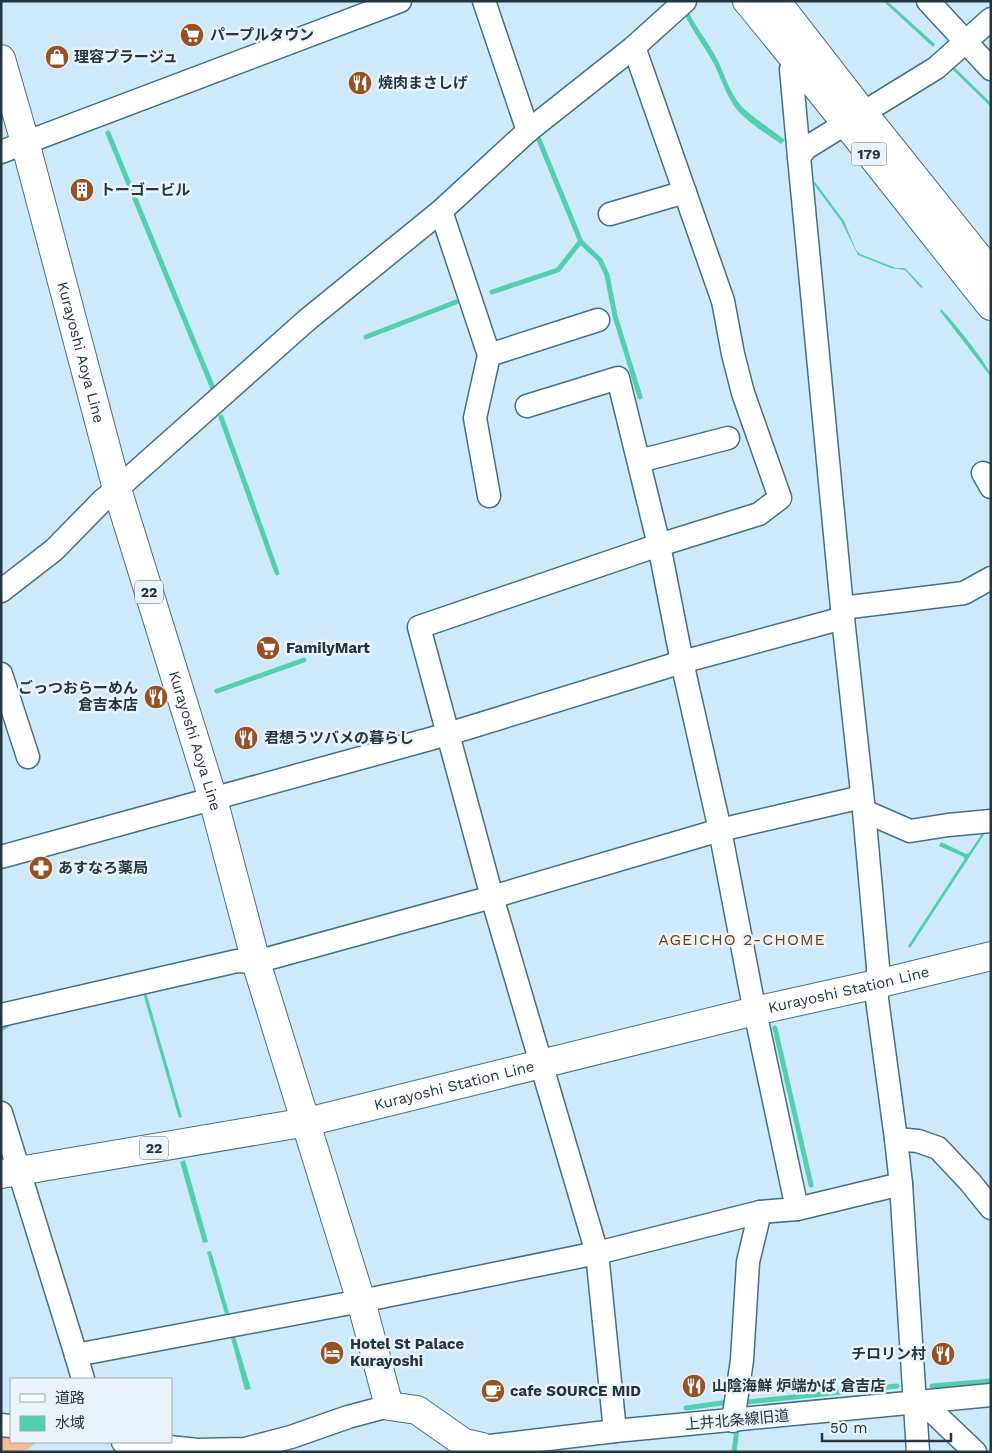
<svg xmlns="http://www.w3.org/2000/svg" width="992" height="1453" font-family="'Work Sans','Noto Sans JP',sans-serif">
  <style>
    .green { fill: #f8bb97 }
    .water { fill: #52d0ad }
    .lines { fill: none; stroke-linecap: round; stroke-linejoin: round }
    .stream { stroke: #52d0ad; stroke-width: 5 }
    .minor-casing { stroke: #447187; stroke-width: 25 }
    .major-casing { stroke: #447187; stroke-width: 30 }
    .highway-casing { stroke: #447187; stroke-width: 30 }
    .minor { stroke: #fff; stroke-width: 22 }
    .major { stroke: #fff; stroke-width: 28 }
    .highway { stroke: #fff; stroke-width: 28 }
    .labels { text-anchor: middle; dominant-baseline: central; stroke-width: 5; stroke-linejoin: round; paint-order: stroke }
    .shield { fill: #eaf3f9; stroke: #5f6f78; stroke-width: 1 }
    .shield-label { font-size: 14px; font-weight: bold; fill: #243741 }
    .poi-label { font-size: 15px; font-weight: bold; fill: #243741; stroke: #eaf3f9; text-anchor: start }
    .street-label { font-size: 15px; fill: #243741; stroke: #eaf3f9 }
    .neighbourhood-label { font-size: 16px; letter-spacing: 1px; fill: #793d10; stroke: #eaf3f9 }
  </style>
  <rect width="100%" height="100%" fill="#cee9f9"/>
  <path class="green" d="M 1,1437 L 11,1438 L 11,1442 L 36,1442 C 28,1453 16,1452 1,1452 Z"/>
  <g class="water">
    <path d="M 883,1 L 887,1 L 935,44 L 933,47 Z"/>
    <path d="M 686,6 C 694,26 708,41 717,59 C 725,75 730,94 742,107 C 755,119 771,129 785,140 L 781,144 C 767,134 750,124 738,111 C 727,98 722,81 715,66 C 705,46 690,29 682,8 Z"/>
    <path d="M 954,67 L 991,103 L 991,107 L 952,69 Z"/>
    <path d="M 815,182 L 844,221 L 856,250 L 860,254 L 896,268 L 905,268 L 923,287 L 921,288 L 905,270 L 891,268 L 858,255 L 841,221 L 813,183 Z"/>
    <path d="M 941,309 C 951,319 990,366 991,377 L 940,311 Z"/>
    <path d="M 987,826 L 989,827 L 910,948 L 908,946 L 964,860 L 964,857 L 939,846 L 941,842 L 966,854 L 969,853 Z"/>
    <path d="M 146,992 L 182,1117 L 179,1118 L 143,993 Z"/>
    <path d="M 185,1160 L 208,1242 L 203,1243 L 180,1162 Z"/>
    <path d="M 211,1251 L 229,1313 L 225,1314 L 207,1252 Z"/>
    <path d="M 234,1333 L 251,1389 L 245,1390 L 230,1334 Z"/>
  </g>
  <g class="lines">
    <g class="stream">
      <path d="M 108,133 L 214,391"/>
      <path d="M 537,135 L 581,242 L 600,260 L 607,275 L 615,316 L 640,397"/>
      <path d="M 492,292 L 558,270 L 580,242"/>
      <path d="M 366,337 L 456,302"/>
      <path d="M 221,417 L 277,573"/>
      <path d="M 217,691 L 304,660"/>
      <path d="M 775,1028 L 811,1185"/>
      <path d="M 1,1029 L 11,1022"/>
      <path d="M 932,1386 L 991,1381"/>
      <path d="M 748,1402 L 897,1386"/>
      <path d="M 686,1408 L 729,1402"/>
      <path d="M 734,1452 L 737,1429"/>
    </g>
    <g class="minor-casing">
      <g id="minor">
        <path d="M 484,1 L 528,131"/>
        <path d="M 928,1 L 991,69"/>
        <path d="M 797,61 L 791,69 L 799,157"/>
        <path d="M 1,152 L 400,1"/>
        <path d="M 441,211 L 489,355 L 475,418 L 489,496"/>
        <path d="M 610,214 L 685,192"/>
        <path d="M 489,355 L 598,320"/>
        <path d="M 527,406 L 618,378 L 659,545 L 682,662 L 720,830 L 752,997 L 797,1209"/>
        <path d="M 639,461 L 728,438"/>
        <path d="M 983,473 L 991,487"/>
        <path d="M 1,591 L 54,550 L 103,500 L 117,489 L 307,320 L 441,211 L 528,131 L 634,47 L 685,1"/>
        <path d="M 842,608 L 964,593 L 991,578"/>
        <path d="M 1,674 L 28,757"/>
        <path d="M 864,811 L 910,831 L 948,825 L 991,821"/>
        <path d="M 1,857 L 448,734 L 682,662 L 843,618"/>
        <path d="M 1,1015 L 237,961 L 256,962 L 492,897 L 720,830 L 862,797"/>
        <path d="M 1,1113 L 76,1355"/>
        <path d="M 896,1139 L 918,1141 L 938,1148 L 970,1182 L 991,1208"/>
        <path d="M 83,1379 L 76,1355 L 361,1301 L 597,1253 L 760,1212 L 797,1209 L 901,1184"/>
        <path d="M 916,1402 L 935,1414 L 975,1452"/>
        <path d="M 733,1421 L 742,1360 L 748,1262 L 760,1212"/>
        <path d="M 1,1425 L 11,1426"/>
        <path d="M 615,1431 L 597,1253 L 492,897 L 419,627 L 659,545 L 759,514 L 780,498 L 743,393 L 733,354 L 723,301 L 634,47"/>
        <path d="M 123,1442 L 197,1450 L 245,1449 L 291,1437 L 348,1417 L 389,1406"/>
        <path d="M 482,1447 L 615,1431 L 991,1395"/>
        <path d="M 918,1452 L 901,1184 L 896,1139 L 877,999 L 878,967 L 864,811 L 843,618 L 799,157 L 806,148 L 936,68 L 991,19"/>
      </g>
    </g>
    <g class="major-casing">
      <g id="major">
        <path id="s1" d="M 1,59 L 25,142 L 117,489 L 213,799 L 256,962 L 361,1301 L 389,1406 L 417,1410 L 464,1443 L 482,1447"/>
        <path id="s2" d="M 1,1174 L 307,1122 L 755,1011 L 877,984 L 991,956"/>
      </g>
    </g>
    <g class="highway-casing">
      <g id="highway">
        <path d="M 747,1 C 830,101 909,204 991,306"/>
        <path d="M 776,1 L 863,113 L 991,273"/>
      </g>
    </g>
    <use href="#minor" class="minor"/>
    <use href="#major" class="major"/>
    <use href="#highway" class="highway"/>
  </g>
  <defs>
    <g id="supermarket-disc" transform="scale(1.25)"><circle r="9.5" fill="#965224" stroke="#eaf3f9"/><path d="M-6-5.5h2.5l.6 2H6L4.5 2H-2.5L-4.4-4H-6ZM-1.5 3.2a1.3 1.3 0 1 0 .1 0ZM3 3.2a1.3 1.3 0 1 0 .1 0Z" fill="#fff"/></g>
    <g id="shop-disc" transform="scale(1.25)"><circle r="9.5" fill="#965224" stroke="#eaf3f9"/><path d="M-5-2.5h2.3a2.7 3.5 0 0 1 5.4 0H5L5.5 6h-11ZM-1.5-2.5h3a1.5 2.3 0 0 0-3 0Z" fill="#fff"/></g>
    <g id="restaurant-disc" transform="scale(1.25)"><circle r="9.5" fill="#965224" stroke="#eaf3f9"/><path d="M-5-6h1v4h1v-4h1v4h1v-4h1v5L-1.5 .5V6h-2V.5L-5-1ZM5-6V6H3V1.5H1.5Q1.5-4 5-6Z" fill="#fff"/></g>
    <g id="building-disc" transform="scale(1.25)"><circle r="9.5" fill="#965224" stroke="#eaf3f9"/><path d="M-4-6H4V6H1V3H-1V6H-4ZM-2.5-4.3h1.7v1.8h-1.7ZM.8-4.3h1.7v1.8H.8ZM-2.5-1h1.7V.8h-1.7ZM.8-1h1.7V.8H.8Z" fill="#fff"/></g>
    <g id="pharmacy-disc" transform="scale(1.25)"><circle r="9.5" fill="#965224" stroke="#eaf3f9"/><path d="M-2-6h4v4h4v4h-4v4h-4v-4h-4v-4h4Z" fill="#fff"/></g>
    <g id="hotel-disc" transform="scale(1.25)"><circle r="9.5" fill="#965224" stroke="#eaf3f9"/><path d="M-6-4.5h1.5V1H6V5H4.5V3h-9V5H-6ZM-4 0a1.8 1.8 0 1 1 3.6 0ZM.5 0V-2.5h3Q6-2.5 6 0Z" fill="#fff"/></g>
    <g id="cafe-disc" transform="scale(1.25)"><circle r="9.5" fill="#965224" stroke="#eaf3f9"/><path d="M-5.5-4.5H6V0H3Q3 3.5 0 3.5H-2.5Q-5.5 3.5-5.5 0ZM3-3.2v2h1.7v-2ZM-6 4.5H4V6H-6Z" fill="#fff"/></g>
  </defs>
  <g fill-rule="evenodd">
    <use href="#supermarket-disc" x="192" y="35"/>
    <use href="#shop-disc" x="57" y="57"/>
    <use href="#restaurant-disc" x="360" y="83"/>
    <use href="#building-disc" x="82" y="190"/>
    <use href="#supermarket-disc" x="268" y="648"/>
    <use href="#restaurant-disc" x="156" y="697"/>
    <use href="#restaurant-disc" x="246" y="738"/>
    <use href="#pharmacy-disc" x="41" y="868"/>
    <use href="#hotel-disc" x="332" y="1353"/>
    <use href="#restaurant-disc" x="943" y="1354"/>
    <use href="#restaurant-disc" x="694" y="1386"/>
    <use href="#cafe-disc" x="493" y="1391"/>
  </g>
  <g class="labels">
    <g class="shield">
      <rect x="851.5" y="142.5" width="35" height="23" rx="4"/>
      <rect x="135" y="580.5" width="28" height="23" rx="4"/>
      <rect x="140" y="1136.5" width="28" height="23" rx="4"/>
    </g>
    <g class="shield-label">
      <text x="869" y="154">179</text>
      <text x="149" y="592">22</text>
      <text x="154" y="1148">22</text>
    </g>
    <g class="poi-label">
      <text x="210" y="35">パープルタウン</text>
      <text x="74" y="57">理容プラージュ</text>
      <text x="378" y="83">焼肉まさしげ</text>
      <text x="100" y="190">トーゴービル</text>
      <text x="286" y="648">FamilyMart</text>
      <text x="138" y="688" text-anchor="end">ごっつおらーめん<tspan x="138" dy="17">倉吉本店</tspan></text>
      <text x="264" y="738">君想うツバメの暮らし</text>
      <text x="58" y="868">あすなろ薬局</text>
      <text x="350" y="1344">Hotel St Palace<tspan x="350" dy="17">Kurayoshi</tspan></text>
      <text x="926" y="1354" text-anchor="end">チロリン村</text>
      <text x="712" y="1386">山陰海鮮 炉端かば 倉吉店</text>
      <text x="510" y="1391">cafe SOURCE MID</text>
    </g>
    <g class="street-label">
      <text stroke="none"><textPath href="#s1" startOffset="304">Kurayoshi Aoya Line</textPath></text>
      <text stroke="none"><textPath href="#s1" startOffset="709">Kurayoshi Aoya Line</textPath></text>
      <text stroke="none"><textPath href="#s2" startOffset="868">Kurayoshi Station Line</textPath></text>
      <text stroke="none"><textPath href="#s2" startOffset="462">Kurayoshi Station Line</textPath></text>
      <text transform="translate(737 1420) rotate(-5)">上井北条線旧道</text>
    </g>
    <g class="neighbourhood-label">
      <text x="742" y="939">AGEICHO 2-CHOME</text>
    </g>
  </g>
  <rect width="992" height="1453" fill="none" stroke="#243741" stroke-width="5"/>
  <rect x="10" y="1378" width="162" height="65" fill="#eaf3f9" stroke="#9ba8af"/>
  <rect x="20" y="1394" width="25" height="8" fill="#ffffff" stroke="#9ba8af"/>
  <text x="55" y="1403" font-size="15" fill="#243741">道路</text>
  <rect x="20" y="1416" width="25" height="15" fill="#52d0ad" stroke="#9ba8af"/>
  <text x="55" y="1428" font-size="15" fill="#243741">水域</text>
  <path d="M822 1433v8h129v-8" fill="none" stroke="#243741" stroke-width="2.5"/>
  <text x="830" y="1433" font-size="15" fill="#243741" stroke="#eaf3f9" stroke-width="4" paint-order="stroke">50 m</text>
</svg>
